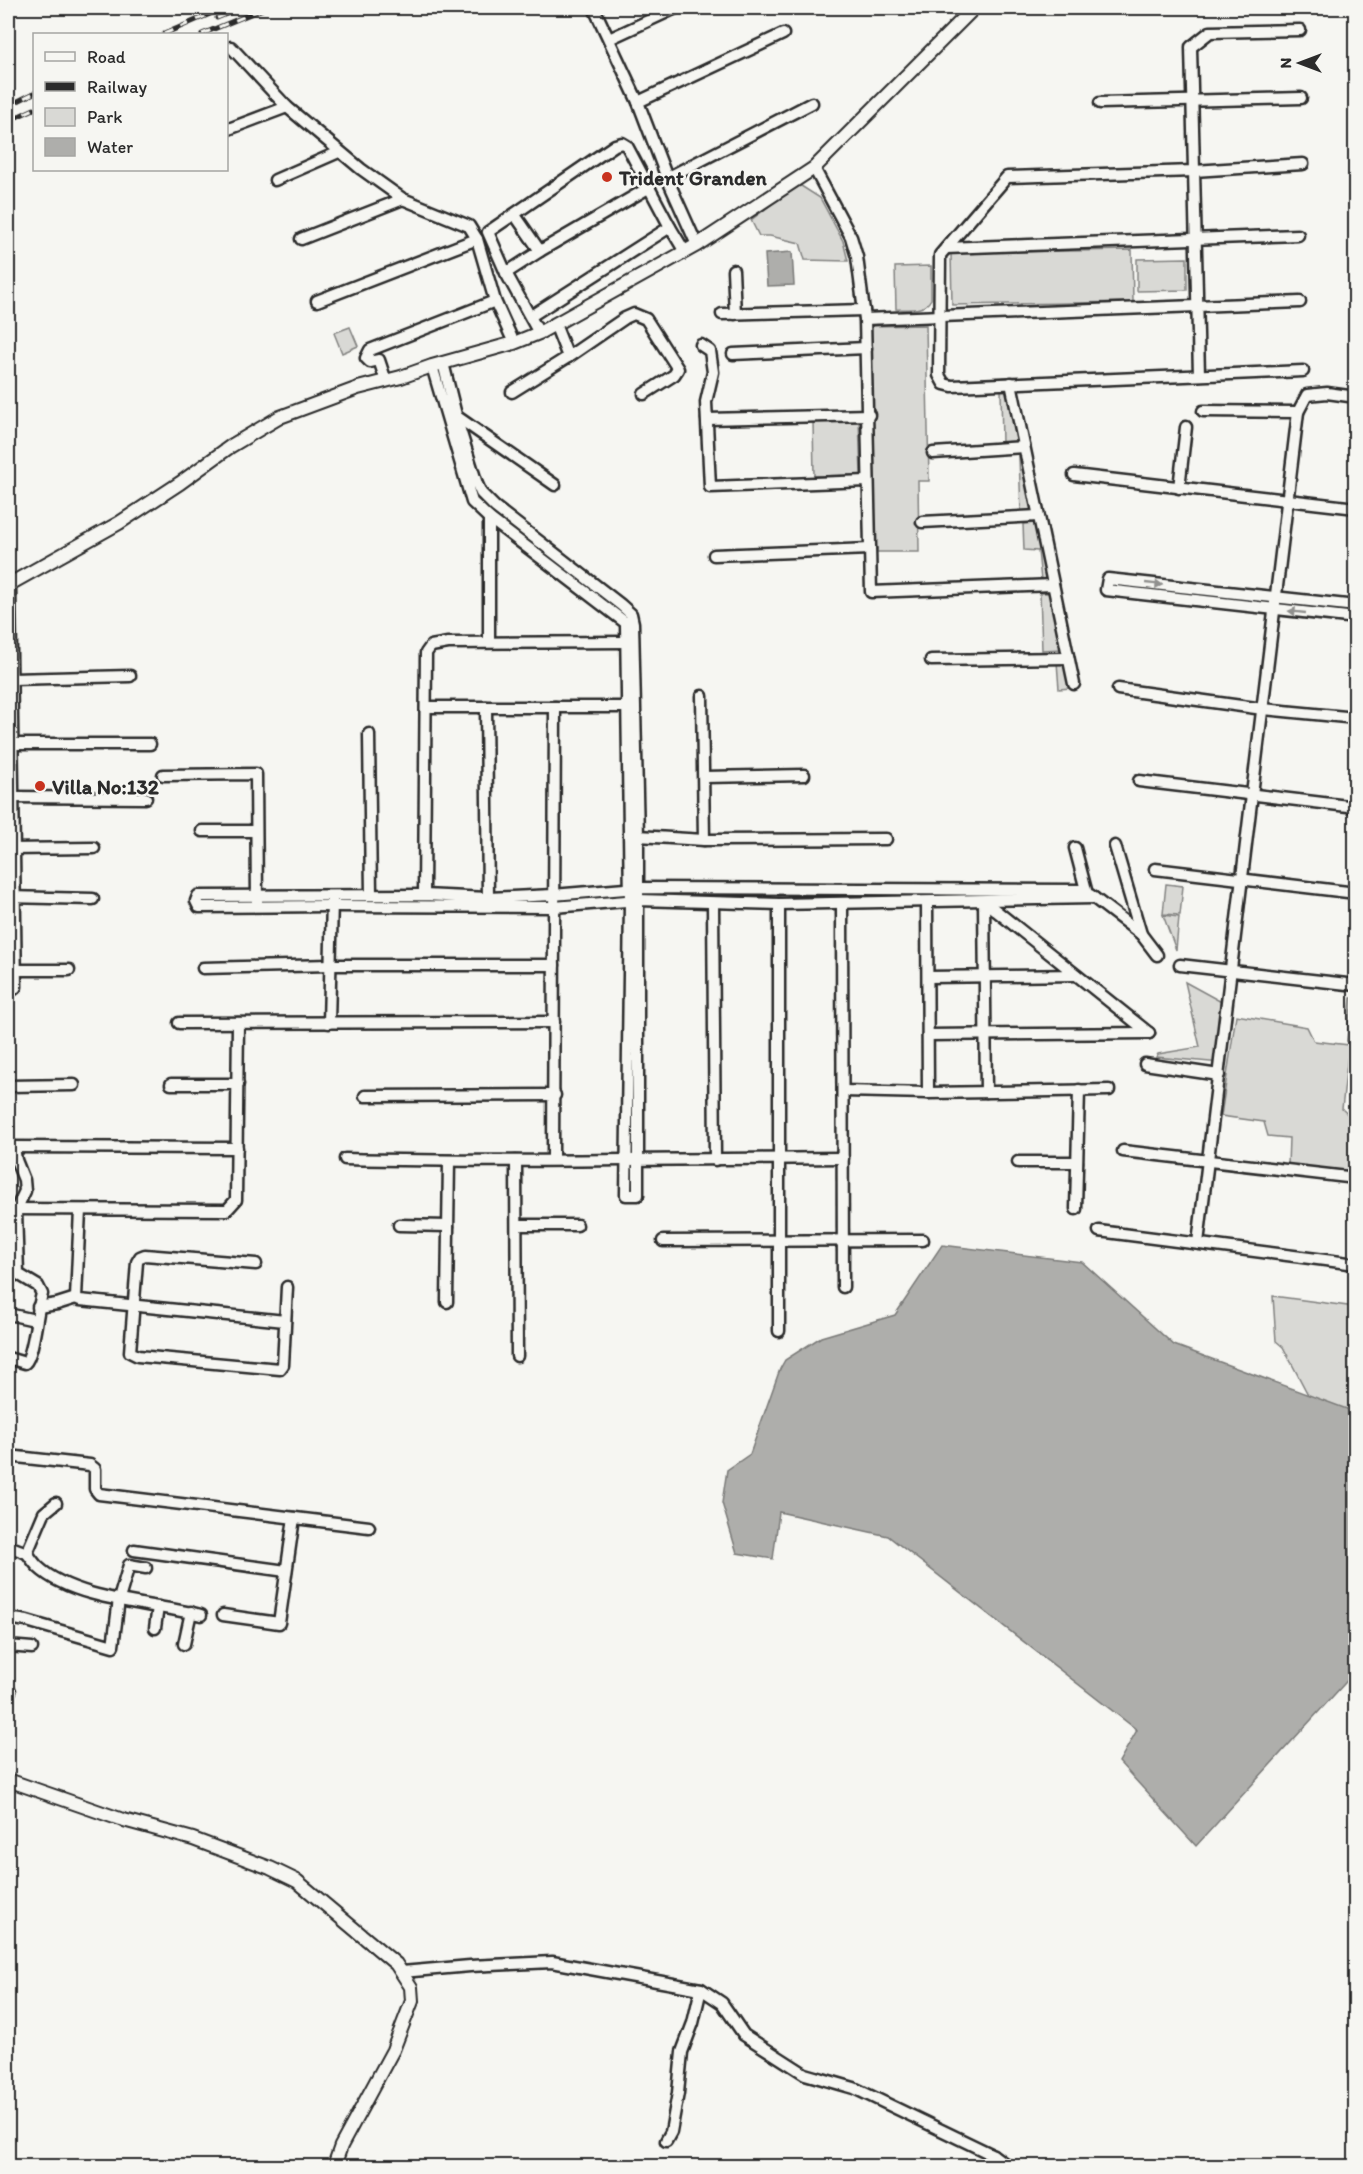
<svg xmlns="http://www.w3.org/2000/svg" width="1363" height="2174" font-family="Itim,sans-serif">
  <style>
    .green { fill: #d9d9d5; stroke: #828280; stroke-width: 1.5 }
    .water { fill: #aeaeab; stroke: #7a7a78; stroke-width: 1.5 }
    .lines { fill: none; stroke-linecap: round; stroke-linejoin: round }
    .minor-casing { stroke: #2b2b2b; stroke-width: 15 }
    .major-casing { stroke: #2b2b2b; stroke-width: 16 }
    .minor { stroke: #f6f6f2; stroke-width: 10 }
    .major { stroke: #f6f6f2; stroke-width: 12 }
    .rail-casing { stroke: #2b2b2b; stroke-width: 5 }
    .rail { stroke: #f6f6f2; stroke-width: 3; stroke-dasharray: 9; stroke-linecap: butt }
    .oneway { fill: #90908e }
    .poi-dot { fill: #c8321e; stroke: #f6f6f2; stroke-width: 2 }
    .labels { text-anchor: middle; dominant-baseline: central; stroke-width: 5; stroke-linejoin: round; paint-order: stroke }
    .poi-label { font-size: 21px; font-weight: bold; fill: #2b2b2b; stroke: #f6f6f2; text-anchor: start }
  </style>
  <rect width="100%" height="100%" fill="#f6f6f2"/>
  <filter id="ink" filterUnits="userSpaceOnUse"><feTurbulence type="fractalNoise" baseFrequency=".0167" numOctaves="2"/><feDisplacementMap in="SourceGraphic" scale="12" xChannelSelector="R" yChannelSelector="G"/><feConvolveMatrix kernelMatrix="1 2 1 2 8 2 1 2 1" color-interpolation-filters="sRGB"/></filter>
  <g filter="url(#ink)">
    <g class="green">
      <path d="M 798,184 L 820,198 L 843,241 L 848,261 L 805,260 L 800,243 L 770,236 L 759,236 L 751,220 Z"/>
      <path d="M 1132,250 L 1133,302 L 952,305 L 951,253 Z"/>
      <path d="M 1187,258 L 1187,290 L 1137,291 L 1137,259 Z"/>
      <path d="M 931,266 L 931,299 C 924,312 909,309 896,309 L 895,267 Z"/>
      <path d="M 926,325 L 929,481 L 918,481 L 919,552 L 875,552 L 871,326 Z"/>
      <path d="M 350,327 L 358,346 L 342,353 L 334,333 Z"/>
      <path d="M 1008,387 L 1020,443 L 1002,445 L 1001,388 Z"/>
      <path d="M 859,420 L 861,475 L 814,476 L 813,421 Z"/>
      <path d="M 1023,455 L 1035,512 L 1021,513 L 1019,456 Z"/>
      <path d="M 1035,523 L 1048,580 L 1041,580 L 1038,551 L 1024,550 L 1023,524 Z"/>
      <path d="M 1040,593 L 1052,593 L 1062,649 L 1042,650 Z"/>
      <path d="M 1065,660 L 1071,688 L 1059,689 L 1057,662 Z"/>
      <path d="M 1166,884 L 1183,886 L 1180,915 L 1163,914 Z"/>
      <path d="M 1163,915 L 1179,917 L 1176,950 Z"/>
      <path d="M 1185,982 L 1227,1005 L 1221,1063 L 1156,1057 L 1158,1054 L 1200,1047 Z"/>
      <path d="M 1236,1015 L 1307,1027 L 1314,1041 L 1349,1045 L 1342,1109 L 1355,1121 L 1355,1171 L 1288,1166 L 1289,1138 L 1268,1136 L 1264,1122 L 1221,1116 Z"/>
      <path d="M 1273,1296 L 1355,1307 L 1355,1416 L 1313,1404 L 1283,1347 L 1276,1341 Z"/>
    </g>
    <g class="water">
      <path d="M 792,252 L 794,285 L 767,286 L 765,254 Z"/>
      <path d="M 1351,998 L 1355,998 L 1355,1042 L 1347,1041 Z"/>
      <path d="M 942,1245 L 1082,1262 L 1174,1345 L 1355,1412 L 1355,1672 L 1196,1846 L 1119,1762 L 1137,1730 L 888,1536 L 779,1512 L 773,1559 L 737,1553 L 722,1503 L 727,1470 L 750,1454 L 780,1369 L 785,1360 L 821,1337 L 895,1315 Z"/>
    </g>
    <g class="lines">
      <g class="minor-casing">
        <g id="minor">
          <path d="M 594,8 L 638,102 L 667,178 L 697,245"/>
          <path d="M 609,39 L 676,8"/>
          <path d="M 231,47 L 287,107 L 361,169 L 403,199 L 469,226 L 477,239 L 495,301 L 514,343"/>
          <path d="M 638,102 L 783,34"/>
          <path d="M 1100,103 L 1301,98"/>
          <path d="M 226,130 L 287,107"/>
          <path d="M 1303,164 L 1194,171 L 1007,177 L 940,255 L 939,375 L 944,384 L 952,386 L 1303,371"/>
          <path d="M 814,168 L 851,237 L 857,257 L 865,319 L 871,592 L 1053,585"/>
          <path d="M 667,178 L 812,103"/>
          <path d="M 275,180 L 339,152"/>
          <path d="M 515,215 L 540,251"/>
          <path d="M 670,227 L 685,252"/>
          <path d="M 301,239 L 403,199"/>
          <path d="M 946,248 L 1298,235"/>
          <path d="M 733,270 L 735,314"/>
          <path d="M 506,273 L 540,251 L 650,187"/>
          <path d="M 317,301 L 477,239"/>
          <path d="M 722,314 L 864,310"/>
          <path d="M 531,316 L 670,227 L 627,146 L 622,143 L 615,145 L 488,232 L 506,273 L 539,333"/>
          <path d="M 865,319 L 1300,302"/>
          <path d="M 555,324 L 568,357 L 625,318 L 634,314 L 646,319 L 678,369 L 674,375 L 644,394"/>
          <path d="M 701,345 L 710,351 L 713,372 L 706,402 L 710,487 L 867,481"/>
          <path d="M 733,354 L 866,348"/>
          <path d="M 432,366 L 472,502 L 489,518 L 626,623 L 630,902 L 626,1195 L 638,1195 L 638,836 L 633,623 L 631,614 L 621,605 L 495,507 L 481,493 L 477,484 L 459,427 L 443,363"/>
          <path d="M 1199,375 L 1191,47 L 1210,32 L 1300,30"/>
          <path d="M 386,381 L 379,360 L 370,362 L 366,358 L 370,350 L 495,301"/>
          <path d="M 1011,383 L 1074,684"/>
          <path d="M 512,392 L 568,357"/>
          <path d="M 1203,411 L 1298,412 L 1307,395 L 1327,393 L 1356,397"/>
          <path d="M 456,416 L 555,485"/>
          <path d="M 707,419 L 869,415"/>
          <path d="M 933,453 L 1024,447"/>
          <path d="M 1074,475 L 1356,508"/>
          <path d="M 1179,488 L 1186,427"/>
          <path d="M 489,518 L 489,642"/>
          <path d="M 922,522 L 1038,516"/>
          <path d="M 714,555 L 870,549"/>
          <path d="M 1356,606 L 1108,579 L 1106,590 L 1356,618"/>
          <path d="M 931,660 L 1068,658"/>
          <path d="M 12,679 L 130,676"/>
          <path d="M 1118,689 L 1263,709 L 1356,718"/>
          <path d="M 702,696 L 704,840"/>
          <path d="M 426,707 L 628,707"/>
          <path d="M 486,707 L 488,898"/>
          <path d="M 369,734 L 371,895"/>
          <path d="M 8,744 L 150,744"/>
          <path d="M 163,775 L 256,774 L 257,903"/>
          <path d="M 704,777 L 804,775"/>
          <path d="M 1139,781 L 1356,807"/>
          <path d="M 8,797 L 146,798"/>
          <path d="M 202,831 L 255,831"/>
          <path d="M 638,836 L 704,840 L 886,839"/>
          <path d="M 1115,846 L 1141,934"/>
          <path d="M 1075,848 L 1086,890 L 637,888 L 553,895 L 488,898 L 424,895 L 198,896 L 196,901 L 199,907 L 332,906 L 554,907 L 638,900 L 779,904 L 1094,898"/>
          <path d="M 8,849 L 94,848"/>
          <path d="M 1155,869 L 1356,893"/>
          <path d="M 424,895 L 426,653 L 431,646 L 448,643 L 627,642"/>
          <path d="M 1090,895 L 1141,934 L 1157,955"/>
          <path d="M 8,897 L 93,899"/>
          <path d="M 984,901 L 1149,1033"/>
          <path d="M 984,901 L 986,1092"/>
          <path d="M 927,902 L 928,1093"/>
          <path d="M 842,903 L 843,1287"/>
          <path d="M 713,904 L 715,1160"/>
          <path d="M 1180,965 L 1356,985"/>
          <path d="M 203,968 L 331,965 L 554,965"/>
          <path d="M 15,970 L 69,970"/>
          <path d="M 928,977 L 1076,975"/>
          <path d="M 8,989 L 14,989 L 16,987 L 10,584"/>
          <path d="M 179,1023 L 554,1022"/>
          <path d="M 329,1023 L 332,900"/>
          <path d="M 928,1035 L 1149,1033"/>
          <path d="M 1145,1064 L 1219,1075"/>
          <path d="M 171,1084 L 238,1084"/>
          <path d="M 8,1086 L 74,1085"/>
          <path d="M 843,1091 L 928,1093 L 1109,1090"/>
          <path d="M 365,1096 L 555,1095"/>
          <path d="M 9,1147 L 237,1148"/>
          <path d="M 1123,1151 L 1356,1178"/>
          <path d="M 345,1159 C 511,1163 677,1159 843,1158"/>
          <path d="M 553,1159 L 555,707"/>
          <path d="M 516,1161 L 517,1356"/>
          <path d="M 1018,1162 L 1077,1162"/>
          <path d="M 8,1209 L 227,1210 L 236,1200 L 238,1023"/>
          <path d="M 1076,1209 L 1079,1090"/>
          <path d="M 80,1210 L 76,1298 L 80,1300 L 285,1321"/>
          <path d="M 399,1225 L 448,1226"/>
          <path d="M 517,1225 L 577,1225"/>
          <path d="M 1099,1231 L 1356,1264"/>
          <path d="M 663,1241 L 923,1240"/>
          <path d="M 1198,1243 L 1298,412"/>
          <path d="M 256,1264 L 145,1255 L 140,1257 L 137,1262 L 130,1352 L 138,1356 L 280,1369 L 283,1365 L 287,1287"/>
          <path d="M 447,1302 L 449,1161"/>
          <path d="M 38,1307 L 57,1304 L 76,1298"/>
          <path d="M 8,1314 L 35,1320"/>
          <path d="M 779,1331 L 779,904"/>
          <path d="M 8,1358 L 25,1363 C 34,1355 37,1309 42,1294 L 38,1286 L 18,1274 L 16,1210 L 25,1191 L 24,1180 L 16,1160 L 14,1147"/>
          <path d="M 8,1456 L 90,1465 L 95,1469 L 95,1489 L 99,1494 L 369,1527"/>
          <path d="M 8,1546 L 27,1553 L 44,1513 L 56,1503"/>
          <path d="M 134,1550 L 286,1571"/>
          <path d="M 27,1553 C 30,1557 34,1563 38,1567 C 73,1600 155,1604 201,1615"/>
          <path d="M 223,1615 L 279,1623 L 294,1518"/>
          <path d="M 8,1618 L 27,1621 L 113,1646 L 119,1599 L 129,1565 L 146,1568"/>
          <path d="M 155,1628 L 158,1607"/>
          <path d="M 184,1644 L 191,1612"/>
          <path d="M 8,1646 L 32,1648"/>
          <path d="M 8,1690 L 10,1691"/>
          <path d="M 402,1972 L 470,1966 L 552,1962 L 701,1989 L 722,2003 L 744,2035 L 805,2074 L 854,2088 L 993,2155 L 1008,2166"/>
          <path d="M 666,2141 L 671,2132 L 678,2093 L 682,2052 L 693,2023 L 701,1989"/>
          <path d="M 985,2166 L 993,2155"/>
        </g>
      </g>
      <g class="major-casing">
        <g id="major">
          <path d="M 8,585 L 119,523 L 180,483 L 231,446 L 280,417 L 358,388 L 401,377 L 432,366 L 514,343 L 539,333 L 697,245 L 814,168 L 974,8"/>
          <path d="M 8,1780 L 120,1819 L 193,1839 L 270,1868 L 297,1881 L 396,1964 L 411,1987 L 412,2001 L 393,2050 L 341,2146 L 334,2166"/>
        </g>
      </g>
      <use href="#minor" class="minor"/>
      <use href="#major" class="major"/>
      <g class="rail-casing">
        <g id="rail">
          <path d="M 217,18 L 241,8"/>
          <path d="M 164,34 L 224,8"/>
          <path d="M 202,34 L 265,8"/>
          <path d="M 8,106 L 34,93"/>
          <path d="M 8,121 L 34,109"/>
        </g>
      </g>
      <use href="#rail" class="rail"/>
    </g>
    <defs><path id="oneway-solid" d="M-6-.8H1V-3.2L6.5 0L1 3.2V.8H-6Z" transform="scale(1.5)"/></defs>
    <g class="oneway">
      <use href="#oneway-solid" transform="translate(1154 584) rotate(6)"/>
      <use href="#oneway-solid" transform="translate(1297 612) rotate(-174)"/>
    </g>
  </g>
  <g class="poi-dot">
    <circle cx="607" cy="177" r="6"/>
    <circle cx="40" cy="786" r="6"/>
  </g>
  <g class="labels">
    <g class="poi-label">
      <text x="619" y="177">Trident Granden</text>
      <text x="52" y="786">Villa No:132</text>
    </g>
  </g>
  <rect width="1363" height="2174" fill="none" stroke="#f6f6f2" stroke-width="30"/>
  <rect x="15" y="15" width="1333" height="2144" fill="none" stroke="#2b2b2b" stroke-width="2" filter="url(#ink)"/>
  <rect x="33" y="33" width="195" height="138" fill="#f6f6f2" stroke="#a5a5a2" stroke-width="1.5"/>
  <rect x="45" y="52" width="30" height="9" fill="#f6f6f2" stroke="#a5a5a2" stroke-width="1.5"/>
  <text x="87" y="63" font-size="18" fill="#2b2b2b">Road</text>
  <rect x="45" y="82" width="30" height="9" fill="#2b2b2b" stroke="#a5a5a2" stroke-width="1.5"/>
  <text x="87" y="93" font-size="18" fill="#2b2b2b">Railway</text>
  <rect x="45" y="108" width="30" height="18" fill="#d9d9d5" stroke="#a5a5a2" stroke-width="1.5"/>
  <text x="87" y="123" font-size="18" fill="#2b2b2b">Park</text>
  <rect x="45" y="138" width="30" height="18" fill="#aeaeab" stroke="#a5a5a2" stroke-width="1.5"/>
  <text x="87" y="153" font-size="18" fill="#2b2b2b">Water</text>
  <g transform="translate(1300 63) rotate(270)" stroke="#f6f6f2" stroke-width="4.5" paint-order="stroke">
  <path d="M0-4.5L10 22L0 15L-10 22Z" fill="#2b2b2b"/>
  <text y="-9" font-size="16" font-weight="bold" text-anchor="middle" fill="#2b2b2b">N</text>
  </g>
</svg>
